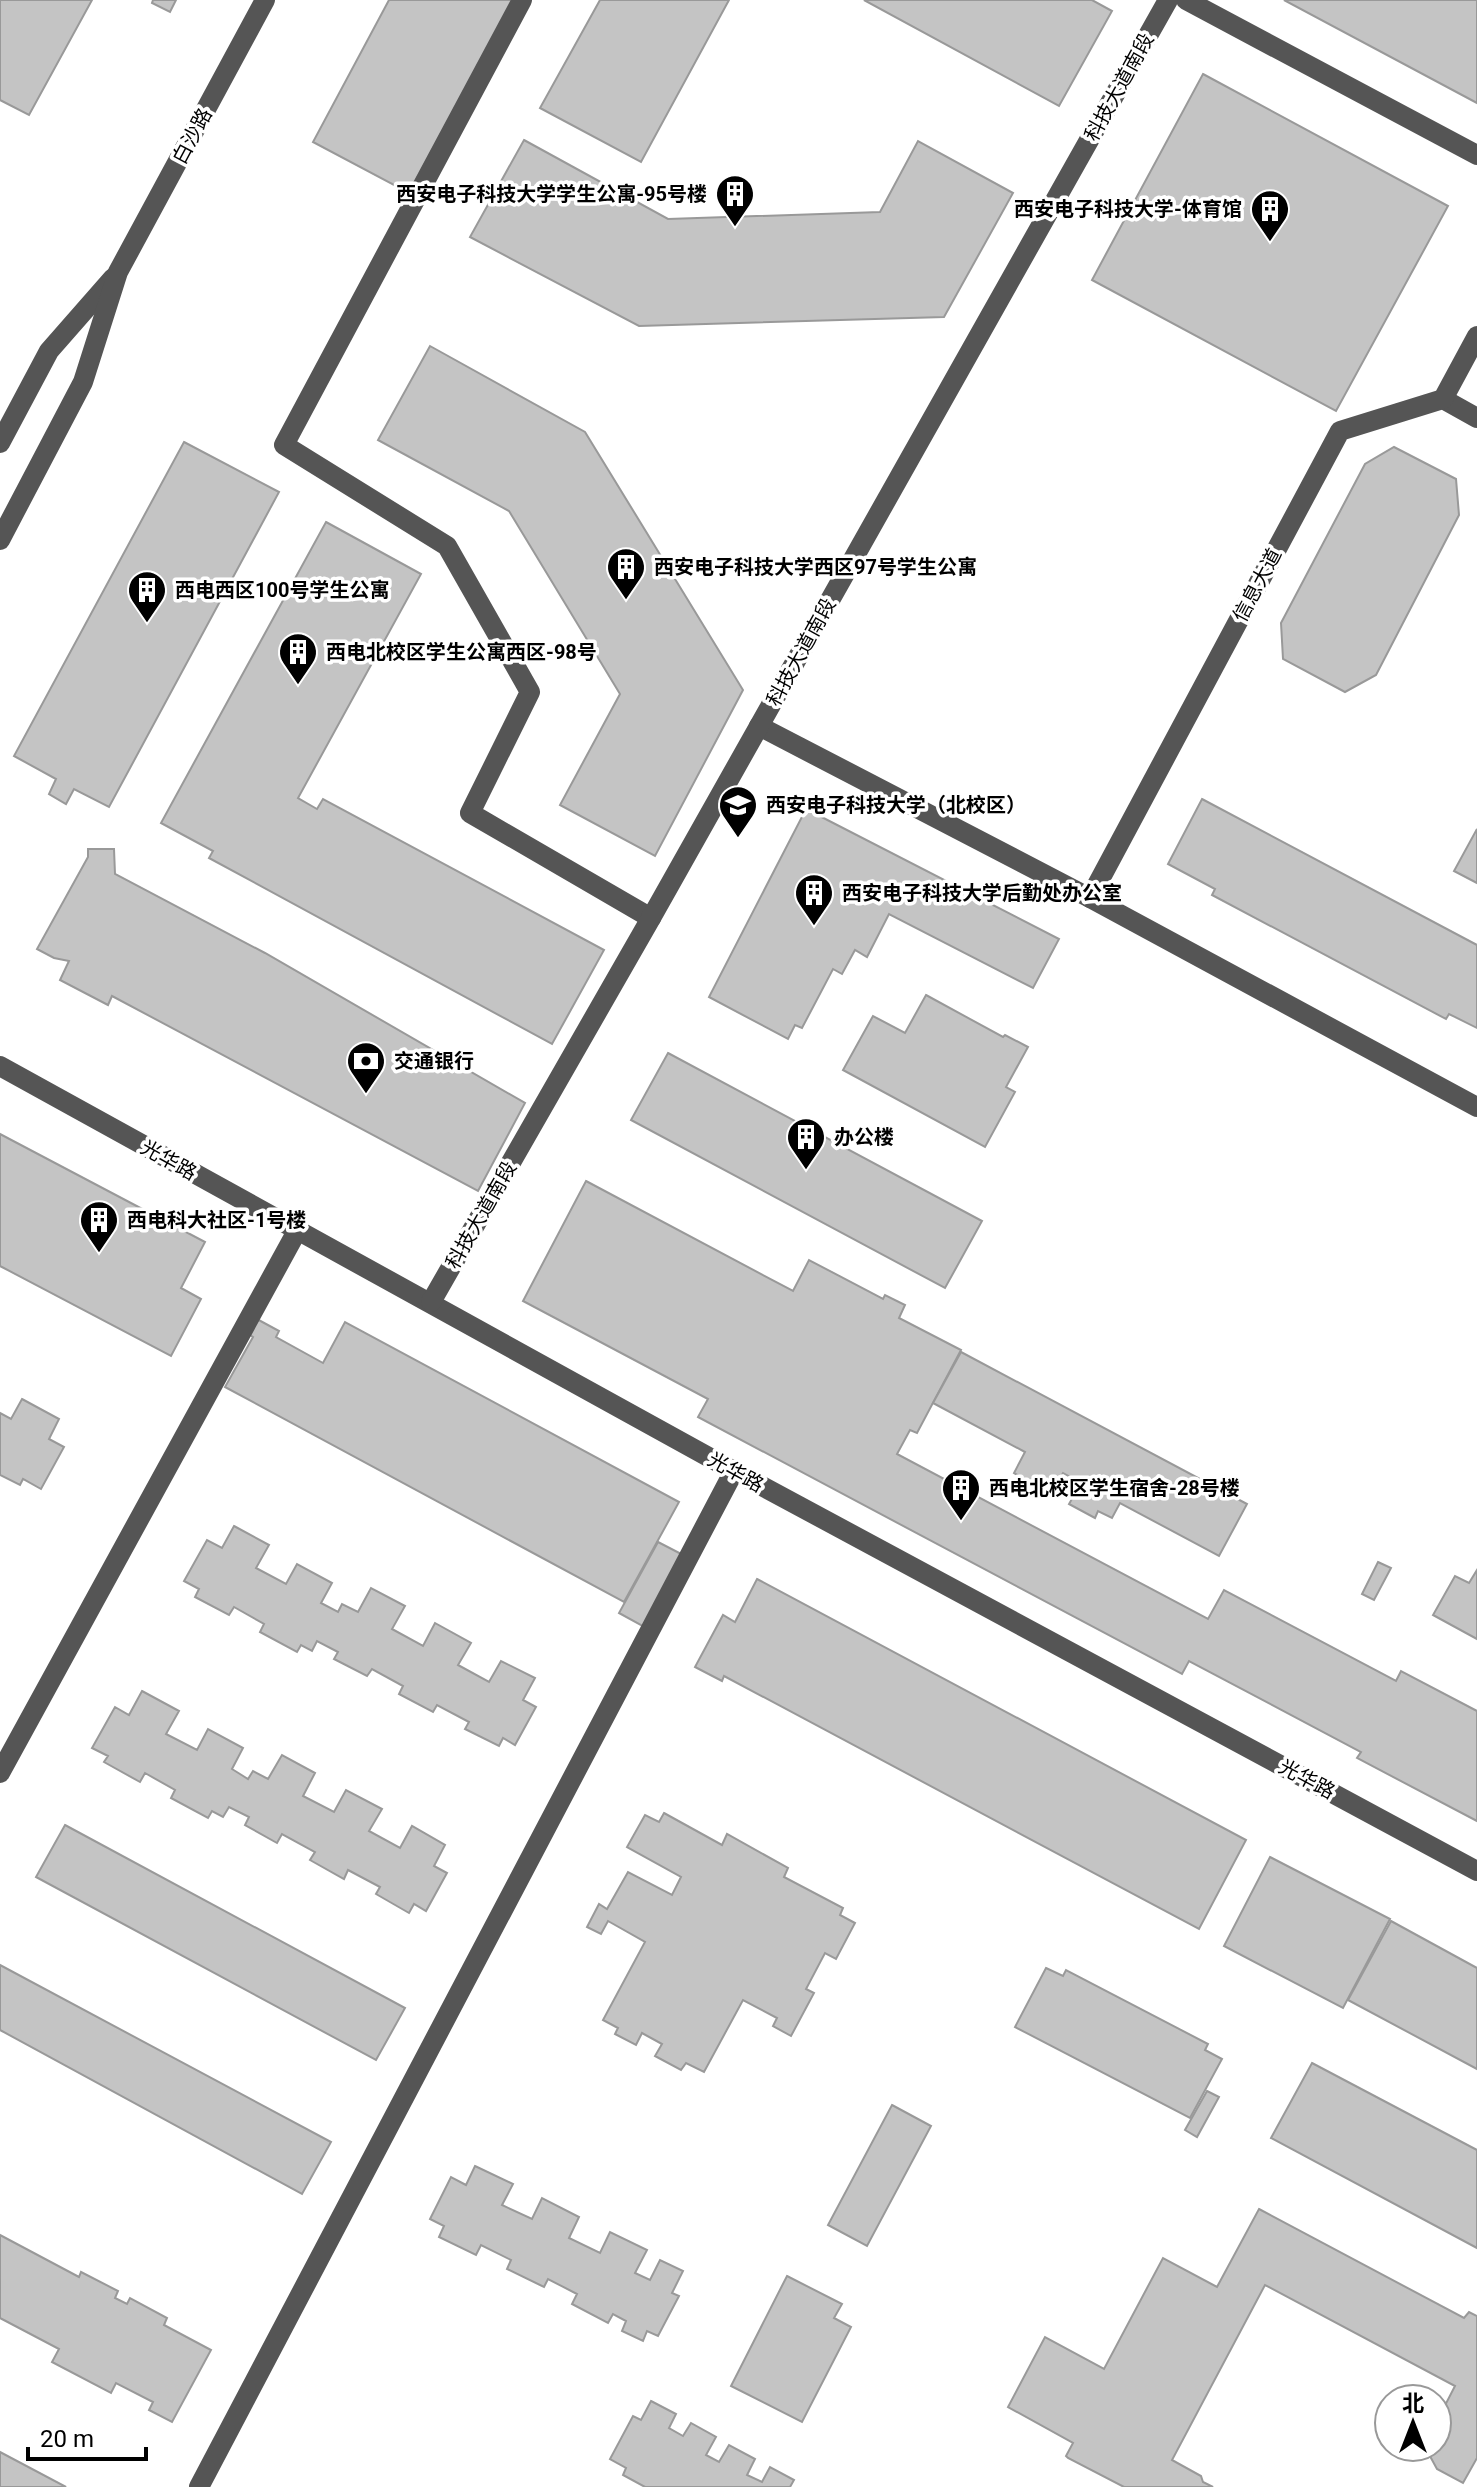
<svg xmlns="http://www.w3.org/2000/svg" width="1477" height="2487" font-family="Roboto,'Noto Sans SC',sans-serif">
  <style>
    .building { fill: #c4c4c4; stroke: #999; stroke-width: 2 }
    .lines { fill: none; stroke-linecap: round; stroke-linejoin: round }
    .minor { stroke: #555; stroke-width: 20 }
    .labels { text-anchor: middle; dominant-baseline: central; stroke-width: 7; stroke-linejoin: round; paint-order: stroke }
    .street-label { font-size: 20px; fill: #000; stroke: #fff }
    .poi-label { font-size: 20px; font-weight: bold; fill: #000; stroke: #fff; text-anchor: start }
  </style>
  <rect width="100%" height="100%" fill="#fff"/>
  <g class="building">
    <path d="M 0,0 L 92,0 L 29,115 L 0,100 Z"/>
    <path d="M 153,0 L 176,0 L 170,12 L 152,3 Z"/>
    <path d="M 389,0 L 513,0 L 409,193 L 313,142 Z"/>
    <path d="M 600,0 L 729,0 L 641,162 L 540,108 Z"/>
    <path d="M 864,0 L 1092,0 L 1112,11 L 1059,106 Z"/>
    <path d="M 1284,0 L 1477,0 L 1477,103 Z"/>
    <path d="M 1203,74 L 1448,206 L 1336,411 L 1092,280 Z"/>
    <path d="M 524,140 L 668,219 L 880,212 L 918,141 L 1013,193 L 944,317 L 639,326 L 470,237 Z"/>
    <path d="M 430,346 L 585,432 L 743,690 L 655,856 L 560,805 L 620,694 L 509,511 L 378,440 Z"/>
    <path d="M 184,442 L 279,492 L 109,807 L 74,789 L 66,804 L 49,794 L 56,779 L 14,756 Z"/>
    <path d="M 1394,447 L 1456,479 L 1459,515 L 1376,675 L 1345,692 L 1283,659 L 1281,623 L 1365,464 Z"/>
    <path d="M 326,522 L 421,574 L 298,798 L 317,809 L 323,799 L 604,950 L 552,1044 L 209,858 L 213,851 L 161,823 Z"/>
    <path d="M 1202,799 L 1477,945 L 1477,1028 L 1449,1014 L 1446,1019 L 1212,895 L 1215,889 L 1168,864 Z"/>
    <path d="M 806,809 L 1059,939 L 1033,988 L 889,914 L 867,957 L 855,950 L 842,974 L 833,969 L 802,1028 L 795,1025 L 788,1039 L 709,997 Z"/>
    <path d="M 1477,829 L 1477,883 L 1454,871 Z"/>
    <path d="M 88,849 L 114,849 L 115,874 L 265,953 L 525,1103 L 478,1191 L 112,996 L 108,1005 L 60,980 L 69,961 L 54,958 L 37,949 L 88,857 Z"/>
    <path d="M 926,995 L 1003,1037 L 1005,1035 L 1028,1047 L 1006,1087 L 1015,1092 L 985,1147 L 843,1070 L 873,1016 L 905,1033 Z"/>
    <path d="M 668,1053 L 982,1221 L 945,1288 L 631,1120 Z"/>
    <path d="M 0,1134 L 205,1242 L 181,1288 L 201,1299 L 171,1356 L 0,1266 Z"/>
    <path d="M 586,1181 L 793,1291 L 809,1260 L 883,1299 L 885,1295 L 905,1305 L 899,1318 L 961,1350 L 917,1433 L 910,1430 L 897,1454 L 1208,1619 L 1224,1590 L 1396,1681 L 1401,1671 L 1477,1711 L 1477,1821 L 1357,1758 L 1361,1752 L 1189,1661 L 1182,1674 L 698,1417 L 708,1399 L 523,1301 Z"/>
    <path d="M 255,1318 L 279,1331 L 276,1337 L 323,1363 L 345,1322 L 679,1502 L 624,1602 L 225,1387 L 253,1337 L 247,1333 Z"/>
    <path d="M 961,1352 L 1247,1504 L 1219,1556 L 1120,1503 L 1112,1518 L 1098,1511 L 1095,1518 L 1069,1504 L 1081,1483 L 1063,1473 L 1051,1494 L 1014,1473 L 1025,1452 L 933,1403 Z"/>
    <path d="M 22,1399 L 59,1419 L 49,1439 L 64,1447 L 41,1489 L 23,1479 L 20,1485 L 0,1475 L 0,1413 L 11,1419 Z"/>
    <path d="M 234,1526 L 269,1545 L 256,1568 L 286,1584 L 297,1564 L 332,1583 L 321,1603 L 338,1612 L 342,1604 L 358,1612 L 371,1588 L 405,1606 L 392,1629 L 423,1646 L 435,1623 L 471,1643 L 458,1665 L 489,1682 L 501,1661 L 535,1678 L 523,1700 L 536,1707 L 515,1745 L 503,1738 L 499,1746 L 465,1729 L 469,1722 L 437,1705 L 433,1712 L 399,1694 L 403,1686 L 372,1669 L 367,1676 L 334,1659 L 338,1652 L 317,1641 L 312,1651 L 301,1645 L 297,1652 L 260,1632 L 264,1624 L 234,1607 L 229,1615 L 195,1597 L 199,1589 L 184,1581 L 207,1540 L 222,1548 Z"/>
    <path d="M 658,1542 L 687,1557 L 648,1629 L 619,1613 Z"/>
    <path d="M 1378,1562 L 1391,1568 L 1374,1600 L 1362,1594 Z"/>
    <path d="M 1477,1570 L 1477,1639 L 1433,1615 L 1455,1576 L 1469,1583 Z"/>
    <path d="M 757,1579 L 1246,1840 L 1199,1929 L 724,1676 L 722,1681 L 695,1667 L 723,1615 L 735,1622 Z"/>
    <path d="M 142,1691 L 179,1711 L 166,1734 L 197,1750 L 208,1729 L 243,1748 L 232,1769 L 248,1779 L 253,1771 L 268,1779 L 282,1755 L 315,1773 L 303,1796 L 334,1812 L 346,1790 L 382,1809 L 369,1831 L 400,1848 L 412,1826 L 445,1845 L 434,1866 L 447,1873 L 426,1911 L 414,1904 L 409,1913 L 376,1894 L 380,1887 L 348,1870 L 344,1879 L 310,1860 L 315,1852 L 282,1834 L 277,1843 L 245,1825 L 249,1817 L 229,1807 L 223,1817 L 212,1811 L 208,1818 L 171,1798 L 175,1790 L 145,1773 L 140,1782 L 104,1762 L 108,1756 L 92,1748 L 115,1707 L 129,1715 Z"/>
    <path d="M 664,1813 L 722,1845 L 727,1834 L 788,1868 L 784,1877 L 843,1908 L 840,1915 L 855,1923 L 836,1959 L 825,1953 L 806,1989 L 814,1993 L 791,2036 L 773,2026 L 777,2018 L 743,2000 L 704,2072 L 686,2063 L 681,2070 L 655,2056 L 662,2044 L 642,2033 L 636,2045 L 615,2034 L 618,2028 L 603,2020 L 645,1942 L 608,1921 L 601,1934 L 587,1927 L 599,1904 L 607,1909 L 628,1872 L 672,1895 L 681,1877 L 627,1847 L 645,1815 L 659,1822 Z"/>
    <path d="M 65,1825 L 405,2008 L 376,2060 L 36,1877 Z"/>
    <path d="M 1270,1857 L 1390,1919 L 1343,2008 L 1224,1946 Z"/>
    <path d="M 1391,1921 L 1477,1968 L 1477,2069 L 1348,2000 Z"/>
    <path d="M 0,1965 L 331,2142 L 302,2194 L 0,2030 Z"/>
    <path d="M 1046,1968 L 1063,1976 L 1066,1970 L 1208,2044 L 1205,2050 L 1222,2059 L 1190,2118 L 1015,2027 Z"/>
    <path d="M 1312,2063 L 1477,2150 L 1477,2248 L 1271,2138 Z"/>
    <path d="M 1207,2091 L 1219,2097 L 1197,2137 L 1185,2130 Z"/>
    <path d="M 892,2105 L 931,2126 L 867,2246 L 828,2225 Z"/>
    <path d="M 475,2166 L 513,2184 L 502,2205 L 532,2219 L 542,2198 L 579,2217 L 569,2238 L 600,2253 L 610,2232 L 647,2250 L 635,2273 L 650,2280 L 660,2260 L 683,2271 L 672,2293 L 679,2296 L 658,2336 L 647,2331 L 643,2341 L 622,2331 L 626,2321 L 613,2314 L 608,2323 L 572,2304 L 577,2294 L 548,2279 L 544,2287 L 507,2269 L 511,2260 L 481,2245 L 476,2255 L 439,2237 L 444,2226 L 430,2219 L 451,2177 L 466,2185 Z"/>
    <path d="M 1259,2209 L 1464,2318 L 1469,2312 L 1477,2316 L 1477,2458 L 1463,2483 L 1437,2469 L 1425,2447 L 1437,2447 L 1437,2421 L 1455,2386 L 1265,2285 L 1172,2460 L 1201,2476 L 1203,2482 L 1213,2487 L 1124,2487 L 1068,2458 L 1066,2456 L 1073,2443 L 1008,2407 L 1045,2337 L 1104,2369 L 1163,2258 L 1217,2287 Z"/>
    <path d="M 0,2235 L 79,2277 L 81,2272 L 118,2291 L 115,2298 L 127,2304 L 130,2298 L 167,2318 L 164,2325 L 211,2350 L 172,2422 L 149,2410 L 153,2402 L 116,2383 L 111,2393 L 52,2362 L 59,2349 L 0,2318 Z"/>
    <path d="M 787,2276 L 842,2304 L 834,2318 L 851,2327 L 802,2422 L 731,2386 Z"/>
    <path d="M 651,2401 L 676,2414 L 669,2428 L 683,2436 L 691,2423 L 716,2437 L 706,2455 L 719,2462 L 729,2445 L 755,2459 L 747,2475 L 762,2482 L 770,2467 L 794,2480 L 790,2487 L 645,2487 L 623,2475 L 626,2468 L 610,2459 L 633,2416 L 641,2420 Z"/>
    <path d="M 0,2452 L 66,2487 L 0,2487 Z"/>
  </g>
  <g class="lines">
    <g class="minor">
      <path d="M 522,0 L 284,445 L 447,546 L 530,692 L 470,813 L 651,918"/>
      <path d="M 1186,0 L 1477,155"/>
      <path d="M 1443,399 L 1477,418"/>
      <path d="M 0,443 L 49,351 L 113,278"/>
      <path d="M 0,540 L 83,382 L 118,272 L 265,0"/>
      <path d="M 759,726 L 1090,898 L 1477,1107"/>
      <path d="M 1090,898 L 1340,431 L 1443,399 L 1477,336"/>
      <path d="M 0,1066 L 734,1471 L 1477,1871"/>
      <path d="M 431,1302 L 651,918 L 1168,0"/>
      <path d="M 0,1773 L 297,1231"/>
      <path d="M 199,2487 L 734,1471"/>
    </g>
  </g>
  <defs>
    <g id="building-pin" transform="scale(2)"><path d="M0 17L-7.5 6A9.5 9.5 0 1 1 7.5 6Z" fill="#000" stroke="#fff"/><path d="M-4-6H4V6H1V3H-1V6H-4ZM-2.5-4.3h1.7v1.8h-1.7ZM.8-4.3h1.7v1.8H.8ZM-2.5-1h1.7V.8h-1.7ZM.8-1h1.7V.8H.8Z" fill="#fff"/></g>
    <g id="university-pin" transform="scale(2)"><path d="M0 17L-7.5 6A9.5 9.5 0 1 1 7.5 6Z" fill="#000" stroke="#fff"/><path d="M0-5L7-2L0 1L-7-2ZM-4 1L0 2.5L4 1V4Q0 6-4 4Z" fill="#fff"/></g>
    <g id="bank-pin" transform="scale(2)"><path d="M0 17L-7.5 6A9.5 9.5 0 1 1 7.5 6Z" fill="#000" stroke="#fff"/><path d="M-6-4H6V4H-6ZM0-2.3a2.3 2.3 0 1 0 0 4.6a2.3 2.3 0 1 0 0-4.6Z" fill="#fff"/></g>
  </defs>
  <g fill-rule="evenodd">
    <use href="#building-pin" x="735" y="194"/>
    <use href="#building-pin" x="1270" y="209"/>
    <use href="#building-pin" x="626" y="567"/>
    <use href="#building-pin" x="147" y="590"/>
    <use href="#building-pin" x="298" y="652"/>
    <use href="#university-pin" x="738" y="805"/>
    <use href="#building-pin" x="814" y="893"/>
    <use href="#bank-pin" x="366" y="1061"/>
    <use href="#building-pin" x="806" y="1137"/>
    <use href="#building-pin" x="99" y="1220"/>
    <use href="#building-pin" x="961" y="1488"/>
  </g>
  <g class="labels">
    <g class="street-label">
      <text transform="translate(1119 87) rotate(-61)">科技大道南段</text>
      <text transform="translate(192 136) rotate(-62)">白沙路</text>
      <text transform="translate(1257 585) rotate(-62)">信息大道</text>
      <text transform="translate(801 652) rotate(-61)">科技大道南段</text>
      <text transform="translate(169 1160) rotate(29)">光华路</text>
      <text transform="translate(481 1215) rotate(-60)">科技大道南段</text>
      <text transform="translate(736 1472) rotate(29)">光华路</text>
      <text transform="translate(1307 1779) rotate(28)">光华路</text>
    </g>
    <g class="poi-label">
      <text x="707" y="194" text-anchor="end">西安电子科技大学学生公寓-95号楼</text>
      <text x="1242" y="209" text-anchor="end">西安电子科技大学-体育馆</text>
      <text x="654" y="567">西安电子科技大学西区97号学生公寓</text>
      <text x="175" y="590">西电西区100号学生公寓</text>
      <text x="326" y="652">西电北校区学生公寓西区-98号</text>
      <text x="766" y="805">西安电子科技大学（北校区）</text>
      <text x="842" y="893">西安电子科技大学后勤处办公室</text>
      <text x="394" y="1061">交通银行</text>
      <text x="834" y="1137">办公楼</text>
      <text x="127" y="1220">西电科大社区-1号楼</text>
      <text x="989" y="1488">西电北校区学生宿舍-28号楼</text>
    </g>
  </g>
  <g transform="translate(1413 2423)"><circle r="38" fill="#ffffff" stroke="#999999" stroke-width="2"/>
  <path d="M0-6L14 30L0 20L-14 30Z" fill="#000000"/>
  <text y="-12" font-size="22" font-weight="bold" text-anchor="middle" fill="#000000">北</text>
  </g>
  <path d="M28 2447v12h118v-12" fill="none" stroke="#000000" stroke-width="4"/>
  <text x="40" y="2447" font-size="24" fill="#000000" stroke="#ffffff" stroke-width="6" paint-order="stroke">20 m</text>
</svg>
